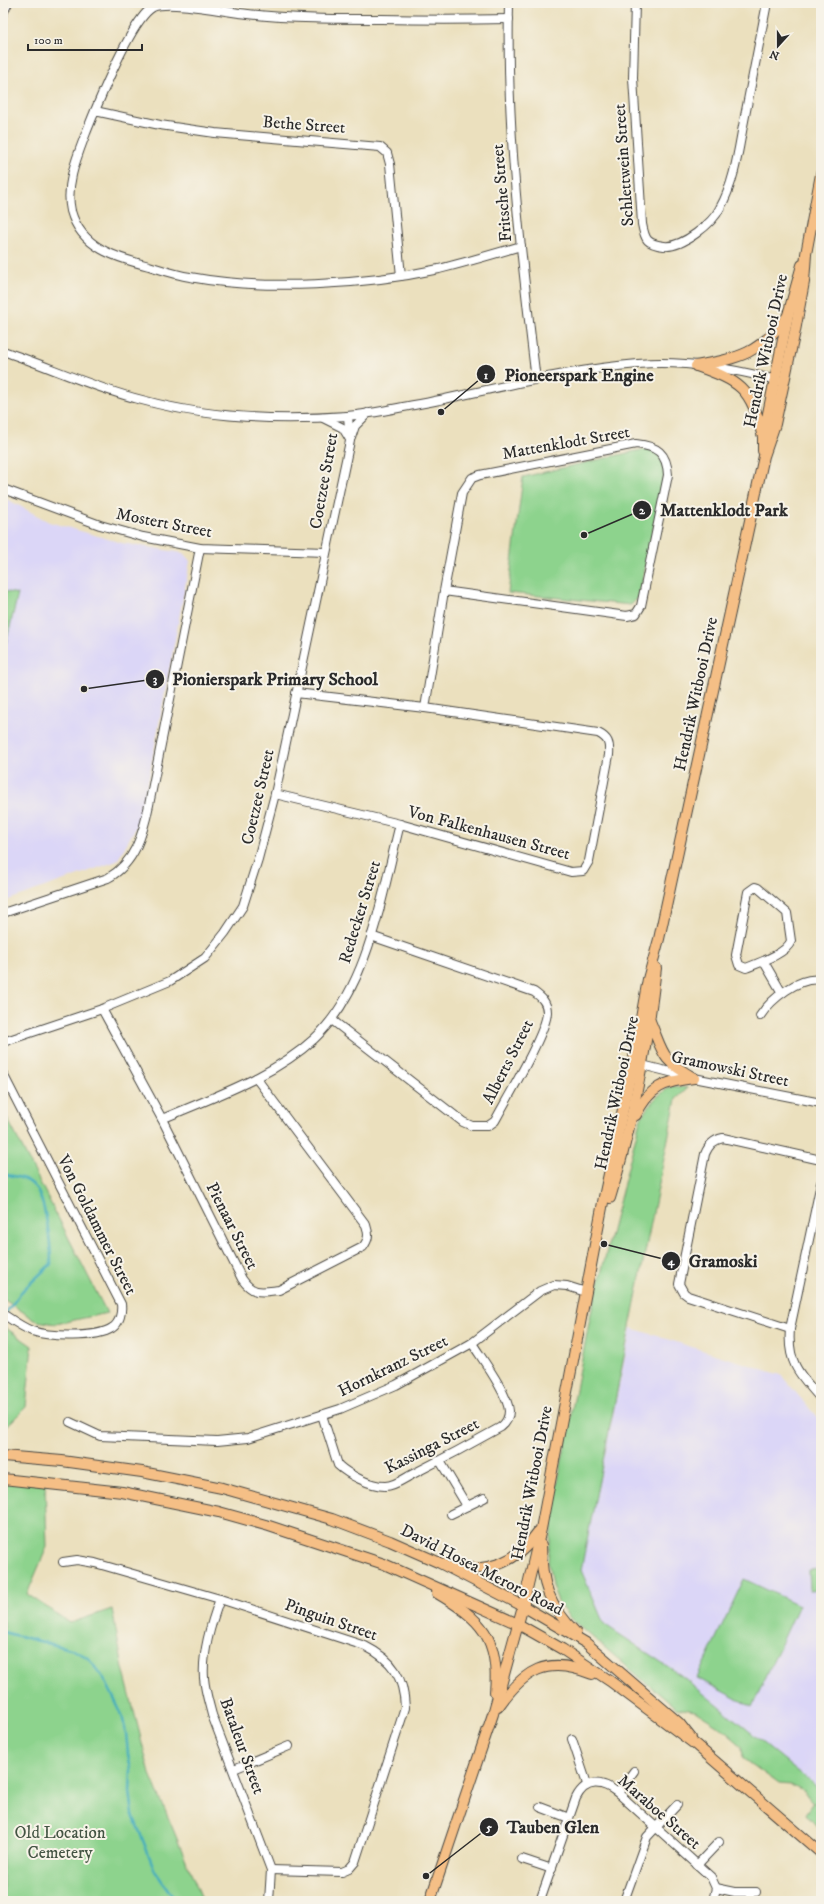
<svg xmlns="http://www.w3.org/2000/svg" width="824" height="1904" font-family="'IM FELL DW Pica',serif">
  <style>
    .built { fill: #dbd6f7 }
    .green { fill: #8dd38d; stroke: #5c7f5c }
    .lines { fill: none; stroke-linecap: round; stroke-linejoin: round }
    .stream { stroke: #3facbe; stroke-width: 2.5 }
    .minor-casing { stroke: #484641; stroke-width: 10 }
    .major-casing { stroke: #484641; stroke-width: 12 }
    .minor { stroke: #fff; stroke-width: 8 }
    .major { stroke: #f5bf86; stroke-width: 10 }
    .labels { text-anchor: middle; dominant-baseline: central; stroke-width: 4; stroke-linejoin: round; paint-order: stroke }
    .street-label { font-size: 17px; fill: #2b2b2b; stroke: #f7f3e8 }
    .park-label { font-size: 17px; fill: #454; stroke: #f7f3e8 }
    .leader { fill: none; stroke: #2b2b2b; stroke-width: 1.5 }
    .callout-dot { fill: #2b2b2b; stroke: #f7f3e8; stroke-width: 1.5 }
    .mark-label { font-size: 12px; text-anchor: middle; font-weight: bold; fill: #fff }
    .callout-label { font-size: 18px; text-anchor: middle; font-weight: bold; fill: #2b2b2b; stroke: #f7f3e8; stroke-width: 4; stroke-linejoin: round; paint-order: stroke }
  </style>
  <rect width="100%" height="100%" fill="#f7f3e8"/>
  <filter id="ink" filterUnits="userSpaceOnUse"><feTurbulence type="fractalNoise" baseFrequency=".025" numOctaves="2"/><feDisplacementMap in="SourceGraphic" scale="8" xChannelSelector="R" yChannelSelector="G"/><feConvolveMatrix kernelMatrix="1 2 1 2 8 2 1 2 1" color-interpolation-filters="sRGB"/></filter>
  <filter id="wash" filterUnits="userSpaceOnUse"><feTurbulence type="fractalNoise" baseFrequency=".012" numOctaves="4" result="noise"/><feDisplacementMap in="SourceGraphic" scale="16" xChannelSelector="R" yChannelSelector="G"/><feGaussianBlur stdDeviation="0.9" result="paint"/><feColorMatrix in="noise" values="0 0 0 0 0 0 0 0 0 0 0 0 0 0 0 0 0 1.4 0 .05"/><feComposite in="paint" operator="in"/></filter>
  <g filter="url(#wash)">
    <rect width="100%" height="100%" fill="#ebe0be"/>
    <g class="built">
      <path d="M 3,497 L 49,522 L 122,543 L 183,553 L 190,561 L 141,818 L 117,861 L 3,902 Z"/>
      <path d="M 631,1328 L 781,1375 L 821,1422 L 821,1790 L 682,1676 L 604,1624 L 581,1570 Z"/>
    </g>
    <g class="green">
      <path d="M 655,448 L 664,465 L 665,472 L 639,597 L 631,605 L 508,593 L 523,477 L 636,451 Z"/>
      <path d="M 3,591 L 18,594 L 5,647 L 3,647 Z"/>
      <path d="M 672,1086 L 688,1088 L 676,1099 L 581,1570 L 604,1624 L 682,1676 L 821,1790 L 821,1831 L 806,1814 L 814,1802 L 802,1791 L 791,1785 L 779,1784 L 743,1758 L 742,1746 L 720,1727 L 695,1711 L 676,1708 L 571,1619 L 560,1606 L 552,1586 L 548,1560 L 556,1491 L 591,1313 L 640,1120 C 648,1105 657,1095 672,1086 Z"/>
      <path d="M 3,1110 L 107,1313 L 56,1324 L 37,1321 L 3,1299 Z"/>
      <path d="M 3,1326 L 32,1346 L 26,1407 L 3,1430 Z"/>
      <path d="M 3,1479 L 45,1483 L 47,1547 L 27,1594 L 70,1623 L 112,1609 L 123,1668 L 150,1774 L 203,1901 L 3,1901 Z"/>
      <path d="M 821,1569 L 821,1590 L 810,1591 L 809,1570 Z"/>
      <path d="M 744,1579 L 799,1605 L 752,1707 L 697,1678 Z"/>
    </g>
    <g class="lines">
      <g class="stream">
        <path d="M 3,1174 C 12,1176 25,1177 32,1184 C 46,1196 51,1245 51,1264 L 23,1290 L 5,1314"/>
        <path d="M 3,1632 L 71,1649 L 87,1657 L 105,1680 L 122,1715 L 126,1733 L 128,1754 L 131,1769 L 130,1792 L 133,1815 L 155,1871 L 176,1901"/>
      </g>
    </g>
  </g>
  <g filter="url(#ink)">
    <g class="lines">
      <g class="minor-casing">
        <g id="minor">
          <path d="M 509,3 C 506,129 521,255 536,380"/>
          <path d="M 635,3 L 633,78 L 642,224 C 645,240 647,244 664,246 C 682,248 713,223 720,208 C 734,183 738,153 743,126 C 751,85 759,44 767,3"/>
          <path d="M 3,13 L 8,3"/>
          <path d="M 509,19 C 466,20 423,20 381,19 C 336,19 292,19 248,14 C 226,12 170,0 153,7 C 131,19 96,108 86,133 C 77,157 65,185 71,211 C 81,248 117,258 149,266 C 162,270 176,275 190,277 C 265,291 365,285 439,269 C 467,262 494,254 521,246"/>
          <path d="M 95,111 L 160,125 L 215,133 L 380,147 L 387,153 L 390,164 L 401,276"/>
          <path d="M 3,351 C 50,367 94,388 142,400 C 208,418 279,421 347,416 C 370,414 392,409 414,405 C 488,391 563,370 638,364 C 685,360 735,369 780,381"/>
          <path d="M 323,418 L 343,428 L 349,438"/>
          <path d="M 351,438 L 355,426 L 368,413"/>
          <path d="M 3,489 L 100,525 L 143,537 L 200,548 L 326,552"/>
          <path d="M 425,708 L 444,591 L 462,493 L 472,478 L 480,475 L 636,444 C 657,446 667,453 668,475 L 641,606 L 636,614 L 627,616 L 444,591"/>
          <path d="M 275,794 L 400,824 L 571,872 L 583,871 L 589,861 L 609,755 C 610,743 608,738 598,733 L 425,708 L 296,693"/>
          <path d="M 755,887 L 758,888 L 787,913 L 791,941 C 786,954 758,963 746,968 L 739,965 L 736,955 L 748,892 Z"/>
          <path d="M 3,913 L 108,878 C 135,863 143,834 149,805 L 200,548"/>
          <path d="M 764,962 L 782,993"/>
          <path d="M 102,1009 L 162,1119 L 242,1279 C 253,1295 261,1292 279,1290 L 363,1247 C 369,1239 369,1234 366,1225 L 256,1078"/>
          <path d="M 760,1016 C 771,999 799,976 821,980"/>
          <path d="M 332,1020 L 463,1122 L 472,1126 L 488,1126 L 495,1121 C 506,1100 547,1032 547,1012 C 547,1002 541,997 534,992 L 371,936"/>
          <path d="M 3,1042 L 102,1009 L 170,981 L 205,958 L 225,933 L 243,906 L 258,859 L 275,794 L 350,441 L 348,416"/>
          <path d="M 638,1064 L 694,1078 L 821,1103"/>
          <path d="M 3,1074 L 121,1304 C 122,1312 120,1323 112,1328 C 97,1338 49,1337 32,1331 C 22,1327 12,1320 3,1314"/>
          <path d="M 162,1119 C 213,1097 273,1077 314,1039 C 369,988 382,894 400,824"/>
          <path d="M 821,1183 L 790,1329 C 787,1363 800,1375 821,1399"/>
          <path d="M 790,1329 L 688,1296 L 684,1293 L 679,1284 L 705,1154 C 709,1145 713,1140 723,1138 L 821,1160"/>
          <path d="M 322,1415 L 338,1465 C 349,1475 370,1486 385,1486 C 394,1486 404,1479 411,1475 C 441,1460 471,1444 501,1427 C 506,1423 509,1418 509,1411 C 508,1394 482,1359 472,1343"/>
          <path d="M 70,1422 L 100,1436 L 217,1441 L 248,1438 L 340,1409 L 396,1385 L 472,1343 L 540,1291 L 554,1285 L 567,1286 L 586,1292"/>
          <path d="M 440,1461 L 467,1506"/>
          <path d="M 451,1514 L 484,1498"/>
          <path d="M 63,1562 L 77,1560 L 95,1563 L 220,1599 L 365,1646 C 393,1660 404,1677 405,1708 L 355,1862 L 349,1869 L 342,1872 L 271,1870"/>
          <path d="M 220,1599 C 211,1623 202,1652 204,1678 C 205,1691 209,1703 212,1715 L 271,1870 L 269,1901"/>
          <path d="M 572,1739 L 587,1784"/>
          <path d="M 234,1769 L 289,1746"/>
          <path d="M 618,1793 L 634,1771"/>
          <path d="M 540,1807 L 569,1818"/>
          <path d="M 522,1859 L 552,1869"/>
          <path d="M 697,1865 L 719,1842"/>
          <path d="M 716,1888 L 735,1892 L 756,1892"/>
          <path d="M 540,1901 L 576,1798 C 586,1778 603,1781 618,1793 L 711,1877 L 716,1888 L 713,1901"/>
          <path d="M 624,1901 L 647,1837 L 677,1805"/>
        </g>
      </g>
      <g class="major-casing">
        <g id="major">
          <path d="M 696,366 C 740,358 759,354 787,317"/>
          <path d="M 697,366 C 739,381 752,388 762,434"/>
          <path d="M 763,451 L 763,438 L 788,315 L 802,265"/>
          <path d="M 650,1021 C 664,1054 660,1059 694,1078"/>
          <path d="M 636,1115 C 649,1087 665,1081 694,1078"/>
          <path d="M 610,1198 C 633,1123 647,1046 656,968"/>
          <path d="M 3,1456 L 62,1461 L 142,1472 L 222,1488 L 332,1519 L 390,1541 L 440,1563 L 523,1606 L 586,1643 L 679,1723 L 691,1738"/>
          <path d="M 3,1479 L 122,1492 L 219,1512 L 269,1526 L 384,1564 L 518,1624 L 562,1649 L 610,1681 L 696,1745 L 821,1853"/>
          <path d="M 541,1545 C 541,1583 549,1606 576,1633"/>
          <path d="M 454,1566 C 489,1574 518,1561 538,1532"/>
          <path d="M 437,1593 C 481,1619 500,1638 495,1692"/>
          <path d="M 498,1707 C 524,1670 547,1655 592,1674"/>
          <path d="M 430,1901 L 493,1714 L 523,1606 L 541,1529 L 604,1197 L 633,1063 L 648,979 L 659,939 L 764,456 L 775,424 L 795,331 L 804,282 L 806,254 L 821,174"/>
        </g>
      </g>
      <use href="#minor" class="minor"/>
      <use href="#major" class="major"/>
    </g>
  </g>
  <g class="labels">
    <g class="street-label">
      <text transform="translate(304 125) rotate(4)">Bethe Street</text>
      <text transform="translate(624 165) rotate(-94)">Schlettwein Street</text>
      <text transform="translate(502 193) rotate(-95)">Fritsche Street</text>
      <text transform="translate(766 351) rotate(-78)">Hendrik Witbooi Drive</text>
      <text transform="translate(566 443) rotate(-10)">Mattenklodt Street</text>
      <text transform="translate(324 481) rotate(-80)">Coetzee Street</text>
      <text transform="translate(164 523) rotate(11)">Mostert Street</text>
      <text transform="translate(696 694) rotate(-78)">Hendrik Witbooi Drive</text>
      <text transform="translate(258 797) rotate(-77)">Coetzee Street</text>
      <text transform="translate(489 833) rotate(15)">Von Falkenhausen Street</text>
      <text transform="translate(360 912) rotate(-73)">Redecker Street</text>
      <text transform="translate(508 1062) rotate(-63)">Alberts Street</text>
      <text transform="translate(730 1069) rotate(12)">Gramowski Street</text>
      <text transform="translate(617 1093) rotate(-78)">Hendrik Witbooi Drive</text>
      <text transform="translate(97 1225) rotate(63)">Von Goldammer Street</text>
      <text transform="translate(232 1226) rotate(63)">Pienaar Street</text>
      <text transform="translate(393 1366) rotate(-26)">Hornkranz Street</text>
      <text transform="translate(432 1446) rotate(-27)">Kassinga Street</text>
      <text transform="translate(532 1483) rotate(-79)">Hendrik Witbooi Drive</text>
      <text transform="translate(482 1570) rotate(27)">David Hosea Meroro Road</text>
      <text transform="translate(331 1620) rotate(19)">Pinguin Street</text>
      <text transform="translate(242 1746) rotate(70)">Bataleur Street</text>
      <text transform="translate(659 1812) rotate(41)">Maraboe Street</text>
    </g>
    <g class="park-label">
      <text x="60" y="1833">Old Location<tspan x="60" dy="20">Cemetery</tspan></text>
    </g>
  </g>
  <path class="leader" d="M441 412L486 374M584 535L642 510M84 689L155 679M604 1244L671 1261M426 1876L489 1827"/>
  <g class="callout-dot">
    <circle cx="441" cy="412" r="4"/>
    <circle cx="584" cy="535" r="4"/>
    <circle cx="84" cy="689" r="4"/>
    <circle cx="604" cy="1244" r="4"/>
    <circle cx="426" cy="1876" r="4"/>
    <circle cx="486" cy="374" r="10"/>
    <circle cx="642" cy="510" r="10"/>
    <circle cx="155" cy="679" r="10"/>
    <circle cx="671" cy="1261" r="10"/>
    <circle cx="489" cy="1827" r="10"/>
  </g>
  <g class="mark-label">
    <text x="486" y="379">1</text>
    <text x="642" y="514">2</text>
    <text x="155" y="683">3</text>
    <text x="671" y="1265">4</text>
    <text x="489" y="1831">5</text>
  </g>
  <g class="callout-label">
    <text x="579" y="381">Pioneerspark Engine</text>
    <text x="724" y="516">Mattenklodt Park</text>
    <text x="275" y="685">Pionierspark Primary School</text>
    <text x="723" y="1267">Gramoski</text>
    <text x="553" y="1833">Tauben Glen</text>
  </g>
  <rect width="824" height="1904" fill="none" stroke="#f7f3e8" stroke-width="16"/>
  <g transform="translate(778 46) rotate(201)" stroke="#f7f3e8" stroke-width="3" paint-order="stroke">
  <path d="M0-3L7 15L0 10L-7 15Z" fill="#2b2b2b"/>
  <text y="-6" font-size="11" font-weight="bold" text-anchor="middle" fill="#2b2b2b">N</text>
  </g>
  <path d="M28 44v6h114v-6" fill="none" stroke="#2b2b2b" stroke-width="2"/>
  <text x="34" y="44" font-size="12" fill="#2b2b2b" stroke="#f7f3e8" stroke-width="3" paint-order="stroke">100 m</text>
</svg>
